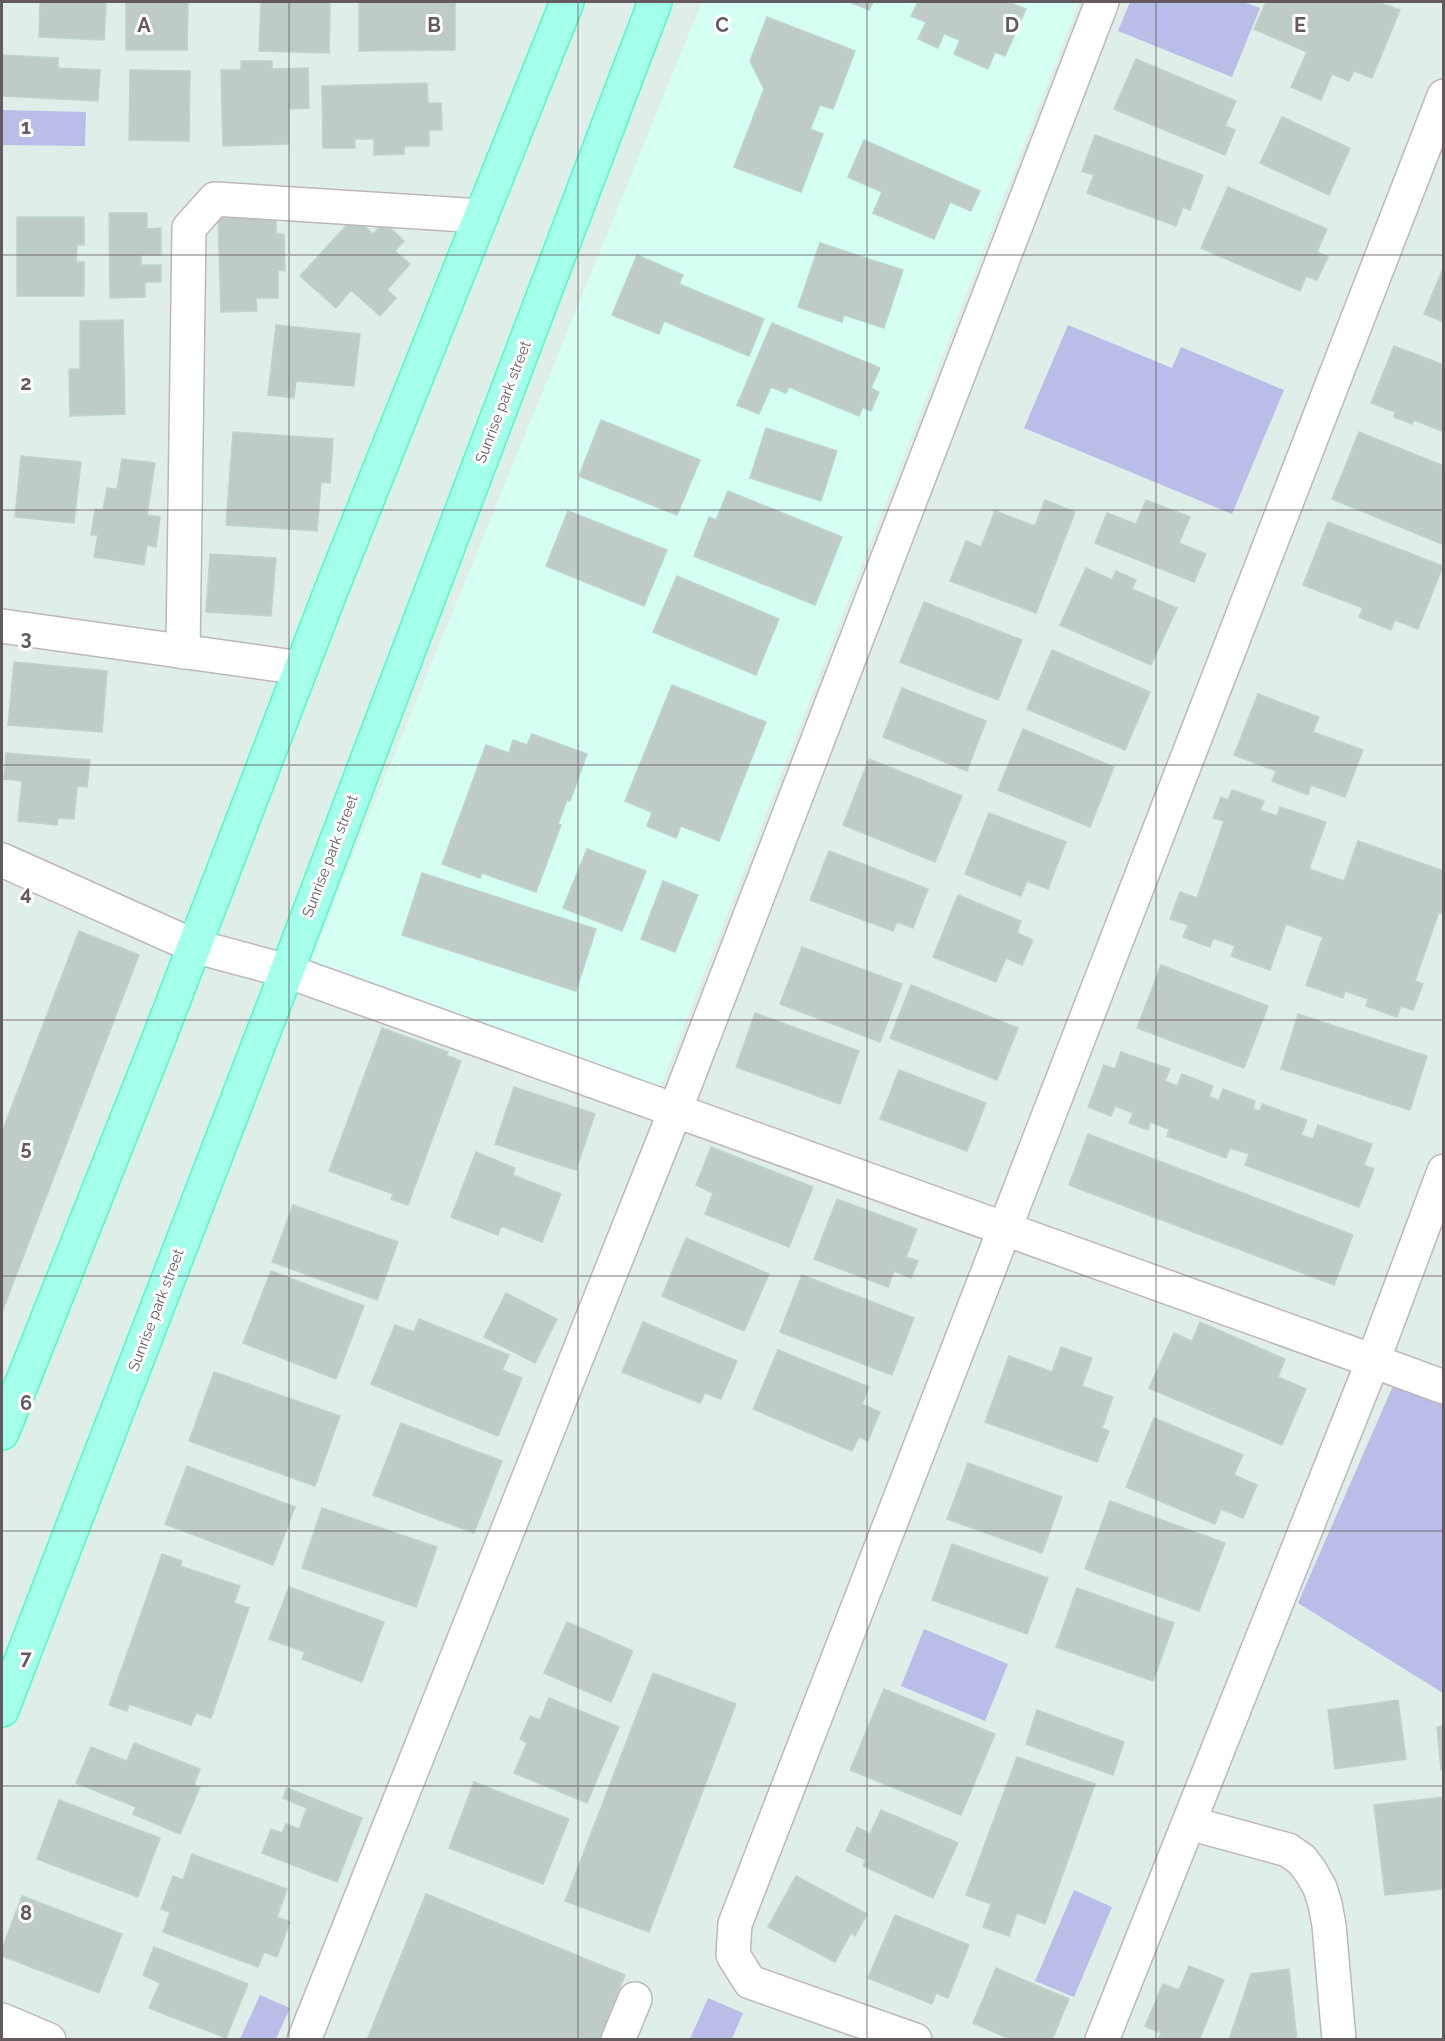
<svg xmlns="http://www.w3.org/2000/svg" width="1445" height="2041" font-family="Raleway,sans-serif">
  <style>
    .commercial { fill: #d4fff2 }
    .green { fill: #babde8 }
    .building { fill: #bfcbc6; stroke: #bed3cb; stroke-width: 1.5 }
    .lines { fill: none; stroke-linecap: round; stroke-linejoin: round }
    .minor-casing { stroke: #bfb6ba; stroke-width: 36 }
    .major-casing { stroke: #4afebf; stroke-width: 36 }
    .minor { stroke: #fff; stroke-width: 33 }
    .major { stroke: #a4ffea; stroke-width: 33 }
    .grid { fill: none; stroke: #63595e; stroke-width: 1.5; stroke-opacity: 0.55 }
    .labels { text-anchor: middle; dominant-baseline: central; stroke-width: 6; stroke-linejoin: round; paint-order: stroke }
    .street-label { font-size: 15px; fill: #63595e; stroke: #fff }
    .grid-label { font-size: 20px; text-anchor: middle; font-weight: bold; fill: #63595e; stroke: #fff; stroke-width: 6; stroke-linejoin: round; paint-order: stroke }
  </style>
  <rect width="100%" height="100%" fill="#e0eeea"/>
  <path class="commercial" d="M 702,2 L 1079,2 L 660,1088 L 310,961 Z"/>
  <g class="green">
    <path d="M 1130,2 L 1243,2 L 1260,8 L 1232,77 L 1118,31 Z"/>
    <path d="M 2,110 L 86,112 L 85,146 L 2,145 Z"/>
    <path d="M 1068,325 L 1172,368 L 1181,347 L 1284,390 L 1232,514 L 1024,428 Z"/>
    <path d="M 1393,1386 L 1443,1405 L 1443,1693 L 1298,1603 Z"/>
    <path d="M 924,1629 L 1008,1664 L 985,1721 L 901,1686 Z"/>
    <path d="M 1074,1890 L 1112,1907 L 1074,1997 L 1035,1981 Z"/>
    <path d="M 260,1995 L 290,2008 L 276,2039 L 240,2039 Z"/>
    <path d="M 708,1998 L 743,2013 L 732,2039 L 690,2039 Z"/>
  </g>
  <g class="building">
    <path d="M 40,2 L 106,2 L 104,40 L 39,37 Z"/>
    <path d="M 126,2 L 188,2 L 187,50 L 126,50 Z"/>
    <path d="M 261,2 L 330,2 L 329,53 L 259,51 Z"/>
    <path d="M 359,2 L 455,2 L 455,50 L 359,51 Z"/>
    <path d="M 850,2 L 873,2 L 869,10 Z"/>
    <path d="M 918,2 L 1008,2 L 1026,9 L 1005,56 L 995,52 L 988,69 L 954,54 L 960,40 L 944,34 L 938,48 L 918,39 L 926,22 L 911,16 Z"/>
    <path d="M 1266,2 L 1378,2 L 1400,10 L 1372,78 L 1354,71 L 1349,81 L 1332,74 L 1321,100 L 1291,87 L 1307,52 L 1254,29 Z"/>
    <path d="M 767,17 L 855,51 L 833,109 L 820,105 L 810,129 L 823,134 L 801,192 L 734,167 L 764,89 L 750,61 Z"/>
    <path d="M 2,55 L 58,58 L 58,68 L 100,70 L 98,101 L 2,96 Z"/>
    <path d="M 1136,59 L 1236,101 L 1225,126 L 1235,130 L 1225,155 L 1114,109 Z"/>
    <path d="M 241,61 L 272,61 L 272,69 L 308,68 L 309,108 L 289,109 L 289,144 L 223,146 L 221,70 L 241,70 Z"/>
    <path d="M 130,70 L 190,71 L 189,141 L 129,140 Z"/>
    <path d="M 427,83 L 428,103 L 441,103 L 442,130 L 429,130 L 429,146 L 404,146 L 404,154 L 374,155 L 374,139 L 355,139 L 355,148 L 323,148 L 322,86 Z"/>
    <path d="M 1282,117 L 1350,148 L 1329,195 L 1260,163 Z"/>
    <path d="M 1095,135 L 1203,175 L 1190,210 L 1183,207 L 1176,226 L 1087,193 L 1094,175 L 1082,171 Z"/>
    <path d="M 864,140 L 980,191 L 971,211 L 950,202 L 934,239 L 873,213 L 882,192 L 848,177 Z"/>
    <path d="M 1228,187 L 1327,229 L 1317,252 L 1328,257 L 1317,280 L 1306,276 L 1300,291 L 1201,248 Z"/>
    <path d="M 109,213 L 147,213 L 147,229 L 161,228 L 161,255 L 141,255 L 141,265 L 161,265 L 161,282 L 145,282 L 145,297 L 110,298 Z"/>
    <path d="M 276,216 L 276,234 L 284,234 L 285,271 L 278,270 L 278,298 L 256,298 L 257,311 L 221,312 L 218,218 Z"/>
    <path d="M 17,217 L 84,217 L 84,245 L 77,245 L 76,262 L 84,262 L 84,296 L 17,296 Z"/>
    <path d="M 354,217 L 373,234 L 384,222 L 404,241 L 395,251 L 410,264 L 387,290 L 396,298 L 380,316 L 351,290 L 336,308 L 300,276 Z"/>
    <path d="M 820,243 L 903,270 L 884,328 L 844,315 L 842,322 L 798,307 Z"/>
    <path d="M 637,255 L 683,275 L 679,284 L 764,319 L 749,356 L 664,321 L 659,334 L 612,315 Z"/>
    <path d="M 1444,266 L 1444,322 L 1424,314 Z"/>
    <path d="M 123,320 L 125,414 L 70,416 L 69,369 L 80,369 L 80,321 Z"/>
    <path d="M 772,323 L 880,368 L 871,388 L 879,392 L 871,411 L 863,407 L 859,416 L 789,387 L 786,393 L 771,387 L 759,414 L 737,405 Z"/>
    <path d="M 276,325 L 360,334 L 354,386 L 296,381 L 294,398 L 268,395 Z"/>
    <path d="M 1394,346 L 1444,365 L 1444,432 L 1414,420 L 1412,424 L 1394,417 L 1395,412 L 1371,403 Z"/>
    <path d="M 601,420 L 700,460 L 677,515 L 579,476 Z"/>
    <path d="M 766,428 L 837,451 L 821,501 L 750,478 Z"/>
    <path d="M 233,432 L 333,439 L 330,483 L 321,482 L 317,531 L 226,525 Z"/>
    <path d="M 1359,432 L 1444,466 L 1444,545 L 1332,499 Z"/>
    <path d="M 21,456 L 81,462 L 74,523 L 15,517 Z"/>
    <path d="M 122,459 L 155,463 L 147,515 L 160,517 L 156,547 L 147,545 L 144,565 L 94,557 L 98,535 L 91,535 L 95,509 L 103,510 L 107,488 L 117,489 Z"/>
    <path d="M 728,491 L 842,537 L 815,605 L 694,556 L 709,517 L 716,520 Z"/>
    <path d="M 1045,500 L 1075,512 L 1036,613 L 950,581 L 966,541 L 981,547 L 995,511 L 1035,526 Z"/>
    <path d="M 1146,500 L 1190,517 L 1179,543 L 1206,554 L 1194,582 L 1095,543 L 1107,513 L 1136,524 Z"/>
    <path d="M 568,511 L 667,550 L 644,606 L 546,566 Z"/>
    <path d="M 1328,522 L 1443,566 L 1418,629 L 1395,620 L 1391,630 L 1359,617 L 1363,608 L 1303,585 Z"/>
    <path d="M 210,554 L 276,558 L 271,616 L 206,612 Z"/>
    <path d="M 1086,568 L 1112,580 L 1116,571 L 1136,580 L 1132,589 L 1177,608 L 1151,665 L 1060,625 Z"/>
    <path d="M 677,576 L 779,619 L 756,675 L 653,632 Z"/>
    <path d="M 924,602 L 1022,640 L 998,700 L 900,662 Z"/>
    <path d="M 1052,650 L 1150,692 L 1125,750 L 1027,709 Z"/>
    <path d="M 14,662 L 107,671 L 102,732 L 8,725 Z"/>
    <path d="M 672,685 L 766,722 L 719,841 L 681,826 L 676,838 L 647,826 L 652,812 L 625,801 Z"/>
    <path d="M 902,688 L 986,721 L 967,771 L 883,737 Z"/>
    <path d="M 1258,694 L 1319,717 L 1313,732 L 1363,750 L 1345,797 L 1311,785 L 1308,795 L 1272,781 L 1276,771 L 1234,755 Z"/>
    <path d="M 1023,729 L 1114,767 L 1090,827 L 998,790 Z"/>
    <path d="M 532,734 L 587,754 L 570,801 L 567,800 L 558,824 L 561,825 L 536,892 L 482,873 L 480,878 L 442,864 L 486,745 L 509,753 L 513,740 L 527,745 Z"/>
    <path d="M 6,753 L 90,760 L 87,787 L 77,786 L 74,819 L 58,818 L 57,825 L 18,821 L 22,781 L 4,779 Z"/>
    <path d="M 869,759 L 962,796 L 935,862 L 843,825 Z"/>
    <path d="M 1232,790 L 1264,801 L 1260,810 L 1277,816 L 1280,807 L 1326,822 L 1309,869 L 1344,881 L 1358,841 L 1444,871 L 1444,914 L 1439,912 L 1415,981 L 1423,984 L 1413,1010 L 1401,1006 L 1397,1017 L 1366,1006 L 1368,999 L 1345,991 L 1343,998 L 1306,985 L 1323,937 L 1286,924 L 1270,970 L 1231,956 L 1235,946 L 1213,938 L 1210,947 L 1183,937 L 1188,925 L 1170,919 L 1180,892 L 1197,898 L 1224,821 L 1213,818 L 1221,797 L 1228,800 Z"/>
    <path d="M 989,813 L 1066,842 L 1048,889 L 1027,881 L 1021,896 L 965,874 Z"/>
    <path d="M 587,849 L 646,871 L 622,931 L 563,908 Z"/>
    <path d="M 829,851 L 928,889 L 913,928 L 897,922 L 893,931 L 810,900 Z"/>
    <path d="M 422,873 L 596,929 L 576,991 L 402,935 Z"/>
    <path d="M 663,881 L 698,895 L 675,952 L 641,939 Z"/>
    <path d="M 958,895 L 1021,921 L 1017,933 L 1033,940 L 1022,965 L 1006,958 L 996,982 L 933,957 Z"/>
    <path d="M 79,931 L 139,955 L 2,1312 L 2,1132 Z"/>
    <path d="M 802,947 L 902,984 L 880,1042 L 780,1004 Z"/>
    <path d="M 1161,965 L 1268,1006 L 1244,1068 L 1137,1028 Z"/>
    <path d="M 911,985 L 1018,1028 L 997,1080 L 890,1038 Z"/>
    <path d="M 755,1013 L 859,1051 L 840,1104 L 736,1067 Z"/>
    <path d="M 1298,1014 L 1427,1056 L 1410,1110 L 1281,1069 Z"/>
    <path d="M 382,1028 L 448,1052 L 446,1055 L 461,1061 L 408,1205 L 391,1199 L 393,1194 L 329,1171 Z"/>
    <path d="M 1121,1052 L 1170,1069 L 1165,1081 L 1177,1086 L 1182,1074 L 1213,1086 L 1209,1097 L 1219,1100 L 1223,1089 L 1255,1101 L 1253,1109 L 1260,1111 L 1262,1104 L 1307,1120 L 1301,1135 L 1313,1139 L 1318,1125 L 1372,1144 L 1364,1165 L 1374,1169 L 1359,1207 L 1245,1165 L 1249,1154 L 1230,1148 L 1226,1158 L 1167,1136 L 1169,1129 L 1150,1122 L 1148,1130 L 1129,1123 L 1133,1113 L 1115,1106 L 1111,1116 L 1088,1107 L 1104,1065 L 1115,1069 Z"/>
    <path d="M 899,1070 L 986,1103 L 967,1151 L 880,1119 Z"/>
    <path d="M 514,1087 L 595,1114 L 576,1170 L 495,1144 Z"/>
    <path d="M 1088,1134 L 1353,1235 L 1334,1285 L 1069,1185 Z"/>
    <path d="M 711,1147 L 813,1187 L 789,1247 L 705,1214 L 713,1193 L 696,1185 Z"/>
    <path d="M 476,1152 L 515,1168 L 513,1175 L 561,1194 L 542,1242 L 501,1226 L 498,1235 L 451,1217 Z"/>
    <path d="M 837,1199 L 917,1229 L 906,1257 L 918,1261 L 911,1278 L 894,1271 L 888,1287 L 814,1259 Z"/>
    <path d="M 293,1205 L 398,1242 L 377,1300 L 272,1262 Z"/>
    <path d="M 686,1238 L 769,1274 L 744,1331 L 662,1296 Z"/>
    <path d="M 271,1271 L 364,1306 L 336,1379 L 243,1343 Z"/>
    <path d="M 802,1275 L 914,1318 L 892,1375 L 780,1332 Z"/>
    <path d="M 506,1293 L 557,1319 L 535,1363 L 484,1337 Z"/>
    <path d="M 419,1319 L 509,1355 L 502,1370 L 522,1378 L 498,1436 L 371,1384 L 395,1325 L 414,1332 Z"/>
    <path d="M 643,1322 L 737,1361 L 721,1399 L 705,1393 L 700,1403 L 622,1372 Z"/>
    <path d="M 1200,1322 L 1285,1359 L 1278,1377 L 1306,1389 L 1282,1445 L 1149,1388 L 1174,1333 L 1192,1341 Z"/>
    <path d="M 1061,1347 L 1092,1358 L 1082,1386 L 1113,1397 L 1102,1428 L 1109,1431 L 1097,1462 L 985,1422 L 1009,1356 L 1052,1372 Z"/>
    <path d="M 778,1350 L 869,1387 L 862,1404 L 880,1412 L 868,1441 L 859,1437 L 852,1451 L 753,1409 Z"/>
    <path d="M 214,1372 L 340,1416 L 315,1486 L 189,1441 Z"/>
    <path d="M 1154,1418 L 1243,1455 L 1234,1475 L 1257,1485 L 1243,1518 L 1221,1509 L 1215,1524 L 1126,1487 Z"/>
    <path d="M 401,1423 L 502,1461 L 474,1533 L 373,1495 Z"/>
    <path d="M 968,1463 L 1062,1497 L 1042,1553 L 947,1519 Z"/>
    <path d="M 187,1466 L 295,1507 L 273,1565 L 165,1524 Z"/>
    <path d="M 1110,1501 L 1225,1543 L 1199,1611 L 1085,1569 Z"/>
    <path d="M 322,1508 L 437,1547 L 416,1607 L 302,1568 Z"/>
    <path d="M 952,1544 L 1048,1578 L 1027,1634 L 932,1600 Z"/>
    <path d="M 162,1554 L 182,1561 L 180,1566 L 240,1586 L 234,1603 L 249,1608 L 211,1718 L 196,1713 L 191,1725 L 129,1704 L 127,1711 L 109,1705 Z"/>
    <path d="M 289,1587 L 384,1622 L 362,1682 L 302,1659 L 305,1652 L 269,1639 Z"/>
    <path d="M 1077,1588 L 1174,1623 L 1153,1681 L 1056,1647 Z"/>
    <path d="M 567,1622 L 633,1651 L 611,1702 L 544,1673 Z"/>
    <path d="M 653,1673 L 736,1704 L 649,1932 L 565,1901 Z"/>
    <path d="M 884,1689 L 995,1734 L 961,1815 L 850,1770 Z"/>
    <path d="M 549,1698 L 619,1727 L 587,1803 L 514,1773 L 527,1743 L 520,1739 L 530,1716 L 540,1720 Z"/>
    <path d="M 1398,1700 L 1406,1759 L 1335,1769 L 1328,1710 Z"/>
    <path d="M 1037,1710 L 1124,1742 L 1113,1775 L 1026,1744 Z"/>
    <path d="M 1444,1726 L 1444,1770 L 1441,1770 L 1437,1727 Z"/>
    <path d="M 134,1743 L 200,1769 L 194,1785 L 200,1787 L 180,1834 L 133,1814 L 136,1807 L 76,1783 L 91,1747 L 127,1761 Z"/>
    <path d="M 1017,1757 L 1095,1784 L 1045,1924 L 1017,1913 L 1009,1936 L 983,1927 L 991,1904 L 966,1895 Z"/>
    <path d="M 474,1782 L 569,1819 L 543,1884 L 449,1848 Z"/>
    <path d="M 287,1788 L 362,1818 L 337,1882 L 262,1853 L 271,1829 L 282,1833 L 286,1824 L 299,1829 L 307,1808 L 283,1798 Z"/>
    <path d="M 1444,1797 L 1444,1889 L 1385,1895 L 1374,1805 Z"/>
    <path d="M 59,1800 L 160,1838 L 138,1897 L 37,1859 Z"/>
    <path d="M 881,1810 L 958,1843 L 933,1898 L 863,1866 L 866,1860 L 846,1851 L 857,1827 L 870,1834 Z"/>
    <path d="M 192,1854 L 287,1889 L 277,1917 L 290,1922 L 277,1957 L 264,1952 L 258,1967 L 163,1932 L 170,1912 L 161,1909 L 173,1876 L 183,1880 Z"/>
    <path d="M 796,1876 L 867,1914 L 855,1936 L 851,1933 L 835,1962 L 768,1927 Z"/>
    <path d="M 426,1894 L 625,1975 L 599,2040 L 367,2040 Z"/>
    <path d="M 22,1896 L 122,1934 L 99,1993 L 2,1956 L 2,1949 Z"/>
    <path d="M 895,1915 L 969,1945 L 948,1998 L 936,1993 L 932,2004 L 868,1978 Z"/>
    <path d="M 154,1947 L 248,1984 L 226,2038 L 149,2008 L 160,1983 L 143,1975 Z"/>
    <path d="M 1189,1966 L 1224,1980 L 1199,2040 L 1158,2040 L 1161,2033 L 1145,2026 L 1163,1984 L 1179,1990 Z"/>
    <path d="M 996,1968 L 1069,1999 L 1052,2040 L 1012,2040 L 973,2023 Z"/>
    <path d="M 1289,1969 L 1297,2040 L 1229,2040 L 1251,1974 Z"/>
  </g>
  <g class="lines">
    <g class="minor-casing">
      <g id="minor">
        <path d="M 2,626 L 301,668"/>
        <path d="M 183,652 L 189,228 L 215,199 L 481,216"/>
        <path d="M 2,860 L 194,946 L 287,971 L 1373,1361 L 1444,1171"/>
        <path d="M 1189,1823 L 1288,1850 L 1302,1860 L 1311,1872 L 1320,1888 L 1325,1904 L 1329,1925 L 1339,2040"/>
        <path d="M 2,2020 L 49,2040"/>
        <path d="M 304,2040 L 666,1134 L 1102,2"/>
        <path d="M 618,2040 L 635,1999"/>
        <path d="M 915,2040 L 750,1982 L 733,1955 L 735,1924 L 1444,96"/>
        <path d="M 1102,2040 L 1373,1361 L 1444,1387"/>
      </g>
    </g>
    <g class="major-casing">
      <g id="major">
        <path d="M 2,1433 L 156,1046 L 332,588 L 567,2"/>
        <path d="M 2,1710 L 287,971 L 655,2"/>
      </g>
    </g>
    <use href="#minor" class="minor"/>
    <use href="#major" class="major"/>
  </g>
  <path class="grid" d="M 289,2 L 289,2040M 578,2 L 578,2040M 867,2 L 867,2040M 1156,2 L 1156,2040M 2,255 L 1444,255M 2,510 L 1444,510M 2,765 L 1444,765M 2,1020 L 1444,1020M 2,1276 L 1444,1276M 2,1531 L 1444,1531M 2,1786 L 1444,1786"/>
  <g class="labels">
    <g class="street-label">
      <text transform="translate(503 402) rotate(-69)">Sunrise park street</text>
      <text transform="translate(330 856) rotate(-69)">Sunrise park street</text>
      <text transform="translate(156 1310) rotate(-69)">Sunrise park street</text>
    </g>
  </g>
  <g class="grid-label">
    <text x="144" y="32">A</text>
    <text x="434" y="32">B</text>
    <text x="722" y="32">C</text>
    <text x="1012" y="32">D</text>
    <text x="1300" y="32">E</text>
    <text x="26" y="134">1</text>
    <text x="26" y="390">2</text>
    <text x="26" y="645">3</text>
    <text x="26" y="900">4</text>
    <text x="26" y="1155">5</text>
    <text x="26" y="1410">6</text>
    <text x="26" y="1665">7</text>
    <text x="26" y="1920">8</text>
  </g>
  <rect width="1445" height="2041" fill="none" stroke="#63595e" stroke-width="6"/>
</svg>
